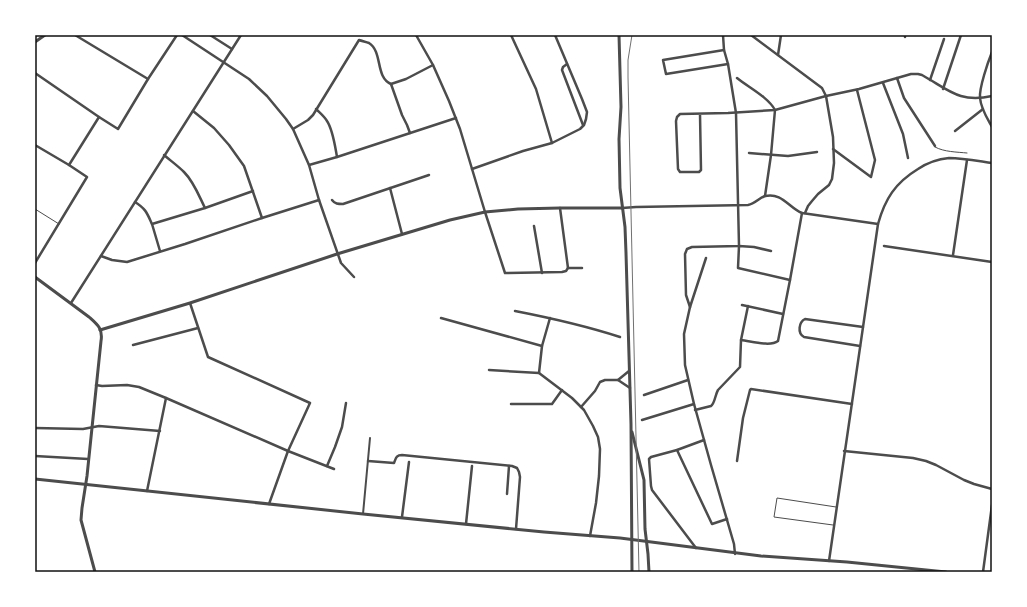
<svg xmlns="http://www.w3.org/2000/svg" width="1027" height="607" font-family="Roboto,sans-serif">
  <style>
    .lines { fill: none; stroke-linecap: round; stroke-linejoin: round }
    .service { stroke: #4c4c4c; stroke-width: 1 }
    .pedestrian { stroke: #4c4c4c; stroke-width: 2 }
    .minor { stroke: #4c4c4c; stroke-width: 2.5 }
    .tertiary { stroke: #4c4c4c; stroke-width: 3 }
    .tram { stroke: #707070; stroke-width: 1 }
    .neatline { fill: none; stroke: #111; stroke-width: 1.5 }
  </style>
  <rect width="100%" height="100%" fill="#fff"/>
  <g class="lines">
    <g class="service">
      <path d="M 935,147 C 944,152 957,152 967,153"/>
      <path d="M 35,209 L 59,224"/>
      <path d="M 833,525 L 774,517 L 777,498 L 836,507"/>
    </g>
    <path class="pedestrian" d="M 363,514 L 370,438"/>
    <g class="minor">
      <path d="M 75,35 L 148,79"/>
      <path d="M 182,35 L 249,79 L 267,96 L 286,119 L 293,129 L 309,165 L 319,200 L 341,263 L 354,277"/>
      <path d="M 210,35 L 232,49"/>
      <path d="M 416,35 L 433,65 L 449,101 L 460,129 L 485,212 L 505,273 L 562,272 L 566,271 L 568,268 L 582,268"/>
      <path d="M 511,35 L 536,89 L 552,143"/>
      <path d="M 751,35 L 822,88 L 826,96 L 833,137 L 834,163 L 832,179 L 829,185 L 818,194 L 812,201 L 808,206 L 805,213"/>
      <path d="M 905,37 L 905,35"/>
      <path d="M 724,50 L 663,60 L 666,74 L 728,64"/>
      <path d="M 992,52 C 988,62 979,88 980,98 C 981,109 987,118 992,127"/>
      <path d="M 778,55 L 781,35"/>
      <path d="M 567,64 L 563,67 L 562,70 L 583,125"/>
      <path d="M 35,73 L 99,117"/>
      <path d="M 737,78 C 748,87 768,97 775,110 L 771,155 L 765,196"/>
      <path d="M 897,78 L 904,98 L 935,146"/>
      <path d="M 930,80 L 944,39"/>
      <path d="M 883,83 L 903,134 L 908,158"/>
      <path d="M 391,84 L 402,115 L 407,125 L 410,133"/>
      <path d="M 943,89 L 961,35"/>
      <path d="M 316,109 C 320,113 324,116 327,121 C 333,130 335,146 337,157"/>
      <path d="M 193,111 L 214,128 L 229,145 L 244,166 L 262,218"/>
      <path d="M 700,114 L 701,170 L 699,172 L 680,172 L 678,169 L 676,121 L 677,117 L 680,114 L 728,113 L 775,110 L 826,96 L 859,89 L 911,74 L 918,74 L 922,75 C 949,90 959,103 992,96"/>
      <path d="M 293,129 L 308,120 L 313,115 L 359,40 C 362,41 366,42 369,43 C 383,52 375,77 391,84 L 406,79 L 433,65"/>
      <path d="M 955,131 L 983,109"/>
      <path d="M 35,145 L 69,165"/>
      <path d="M 833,149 L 871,177 L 875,160 L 857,90"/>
      <path d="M 749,153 L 788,156 L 817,152"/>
      <path d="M 164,155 C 171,161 178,166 184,172 C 194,182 199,196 205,208"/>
      <path d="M 309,165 L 337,157 L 456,118"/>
      <path d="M 472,169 L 523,151 L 552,143 L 580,129 L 584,125 L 586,119 L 587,112 L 582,99 L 555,35"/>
      <path d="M 390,188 L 402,234"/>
      <path d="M 332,200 C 335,204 338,204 343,204 L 429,175"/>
      <path d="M 135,202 C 146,209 147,213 152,224"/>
      <path d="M 560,208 L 568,268"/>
      <path d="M 622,208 L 636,207 L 748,205 C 755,204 759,198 765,196 C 782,192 789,208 802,213 L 878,224"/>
      <path d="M 534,226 L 542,273"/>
      <path d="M 884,246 L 992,262"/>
      <path d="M 160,251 L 152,224 L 205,208 L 253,191"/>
      <path d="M 771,251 L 754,247 L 739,246 L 738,268 L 790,280"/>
      <path d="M 953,255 L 967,160"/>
      <path d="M 101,256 L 112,260 L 127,262 L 185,244 L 262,218 L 319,200"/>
      <path d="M 706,258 L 690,307 L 684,334 L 685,365 L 694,404 L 711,465 L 734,544 L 735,554"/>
      <path d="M 35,263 L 87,177 L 69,165 L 99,117 L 118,129 L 148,79 L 177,35"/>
      <path d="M 71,303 L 241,35"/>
      <path d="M 190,303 L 208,357 L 310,403 L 288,451 L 269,504"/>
      <path d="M 742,305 L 783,314"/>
      <path d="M 690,307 L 686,295 L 685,254 L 687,249 L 692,247 L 739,246 L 736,113 L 728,64 L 724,50 L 723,35"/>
      <path d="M 515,311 C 551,318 586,326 620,337"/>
      <path d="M 441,318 L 542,346"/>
      <path d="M 741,340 C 751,341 770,347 778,341 L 790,280 L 802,213"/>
      <path d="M 133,345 L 198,328"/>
      <path d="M 860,346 L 804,337 C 797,333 799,322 805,319 L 863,327"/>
      <path d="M 489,370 L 539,373 L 572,398 L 584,410 L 593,426 L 598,437 L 600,449 L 599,476 L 596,503 L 590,536"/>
      <path d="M 629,371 L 618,380 L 630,388"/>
      <path d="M 539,373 L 542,346 L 550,318"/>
      <path d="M 96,385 L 102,386 L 127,385 L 139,387 L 166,398 L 288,451 L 334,469"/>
      <path d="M 644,395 L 688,380"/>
      <path d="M 511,404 L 552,404 L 562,390"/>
      <path d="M 581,407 L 595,391 L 600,382 L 605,380 L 618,380"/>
      <path d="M 695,410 L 711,406 C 715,403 715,395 718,390 L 740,367 L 741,340 L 748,306"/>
      <path d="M 642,420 L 694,404"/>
      <path d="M 35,428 L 83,429 L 99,426 L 160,431"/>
      <path d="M 677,450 L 712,524 L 727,519"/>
      <path d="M 844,451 L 913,458 L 926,461 L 936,465 L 964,480 L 974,484 L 992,489"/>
      <path d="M 35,456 L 88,459"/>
      <path d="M 368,461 L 394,463 C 396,458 396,455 402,455 L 512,466 L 517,468 L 519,472 L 520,477 L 516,529"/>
      <path d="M 737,461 L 743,418 L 750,390 L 751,389 L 852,404"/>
      <path d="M 327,466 L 335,447 L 342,427 L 346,403"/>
      <path d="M 147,491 L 166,398"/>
      <path d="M 507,494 L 509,466"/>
      <path d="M 402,517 L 409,462"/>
      <path d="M 466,524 L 472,466"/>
      <path d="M 696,548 L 652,490 L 651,486 L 649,459 L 651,457 L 677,450 L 704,440"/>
      <path d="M 829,561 L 878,224 C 885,199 895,183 918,169 C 927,163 938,159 949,158 C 963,158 978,161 992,163"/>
      <path d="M 983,572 L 992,505"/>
    </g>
    <g class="tertiary">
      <path d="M 619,35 L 621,107 L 619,139 L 620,188 L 625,227 L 626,253 L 631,424 L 632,572"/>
      <path d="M 35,42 L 45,35"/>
      <path d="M 35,277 L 89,317 C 98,325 103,329 101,341 L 87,476 L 82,508 L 81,520 L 95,572"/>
      <path d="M 100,330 L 190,303 L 337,254 L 450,220 L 485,212 L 518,209 L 560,208 L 622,208"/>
      <path d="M 632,432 L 644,480 L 645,529 L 648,554 L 649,572"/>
      <path d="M 35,479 L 363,514 L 544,532 L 620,538 L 761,556 L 847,562 L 946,572"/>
    </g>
    <path class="tram" d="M 632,35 L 628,60 L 628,77 L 639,572"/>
  </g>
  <rect width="1027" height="607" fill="none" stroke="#ffffff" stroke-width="72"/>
  <rect x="36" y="36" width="955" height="535" class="neatline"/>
</svg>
